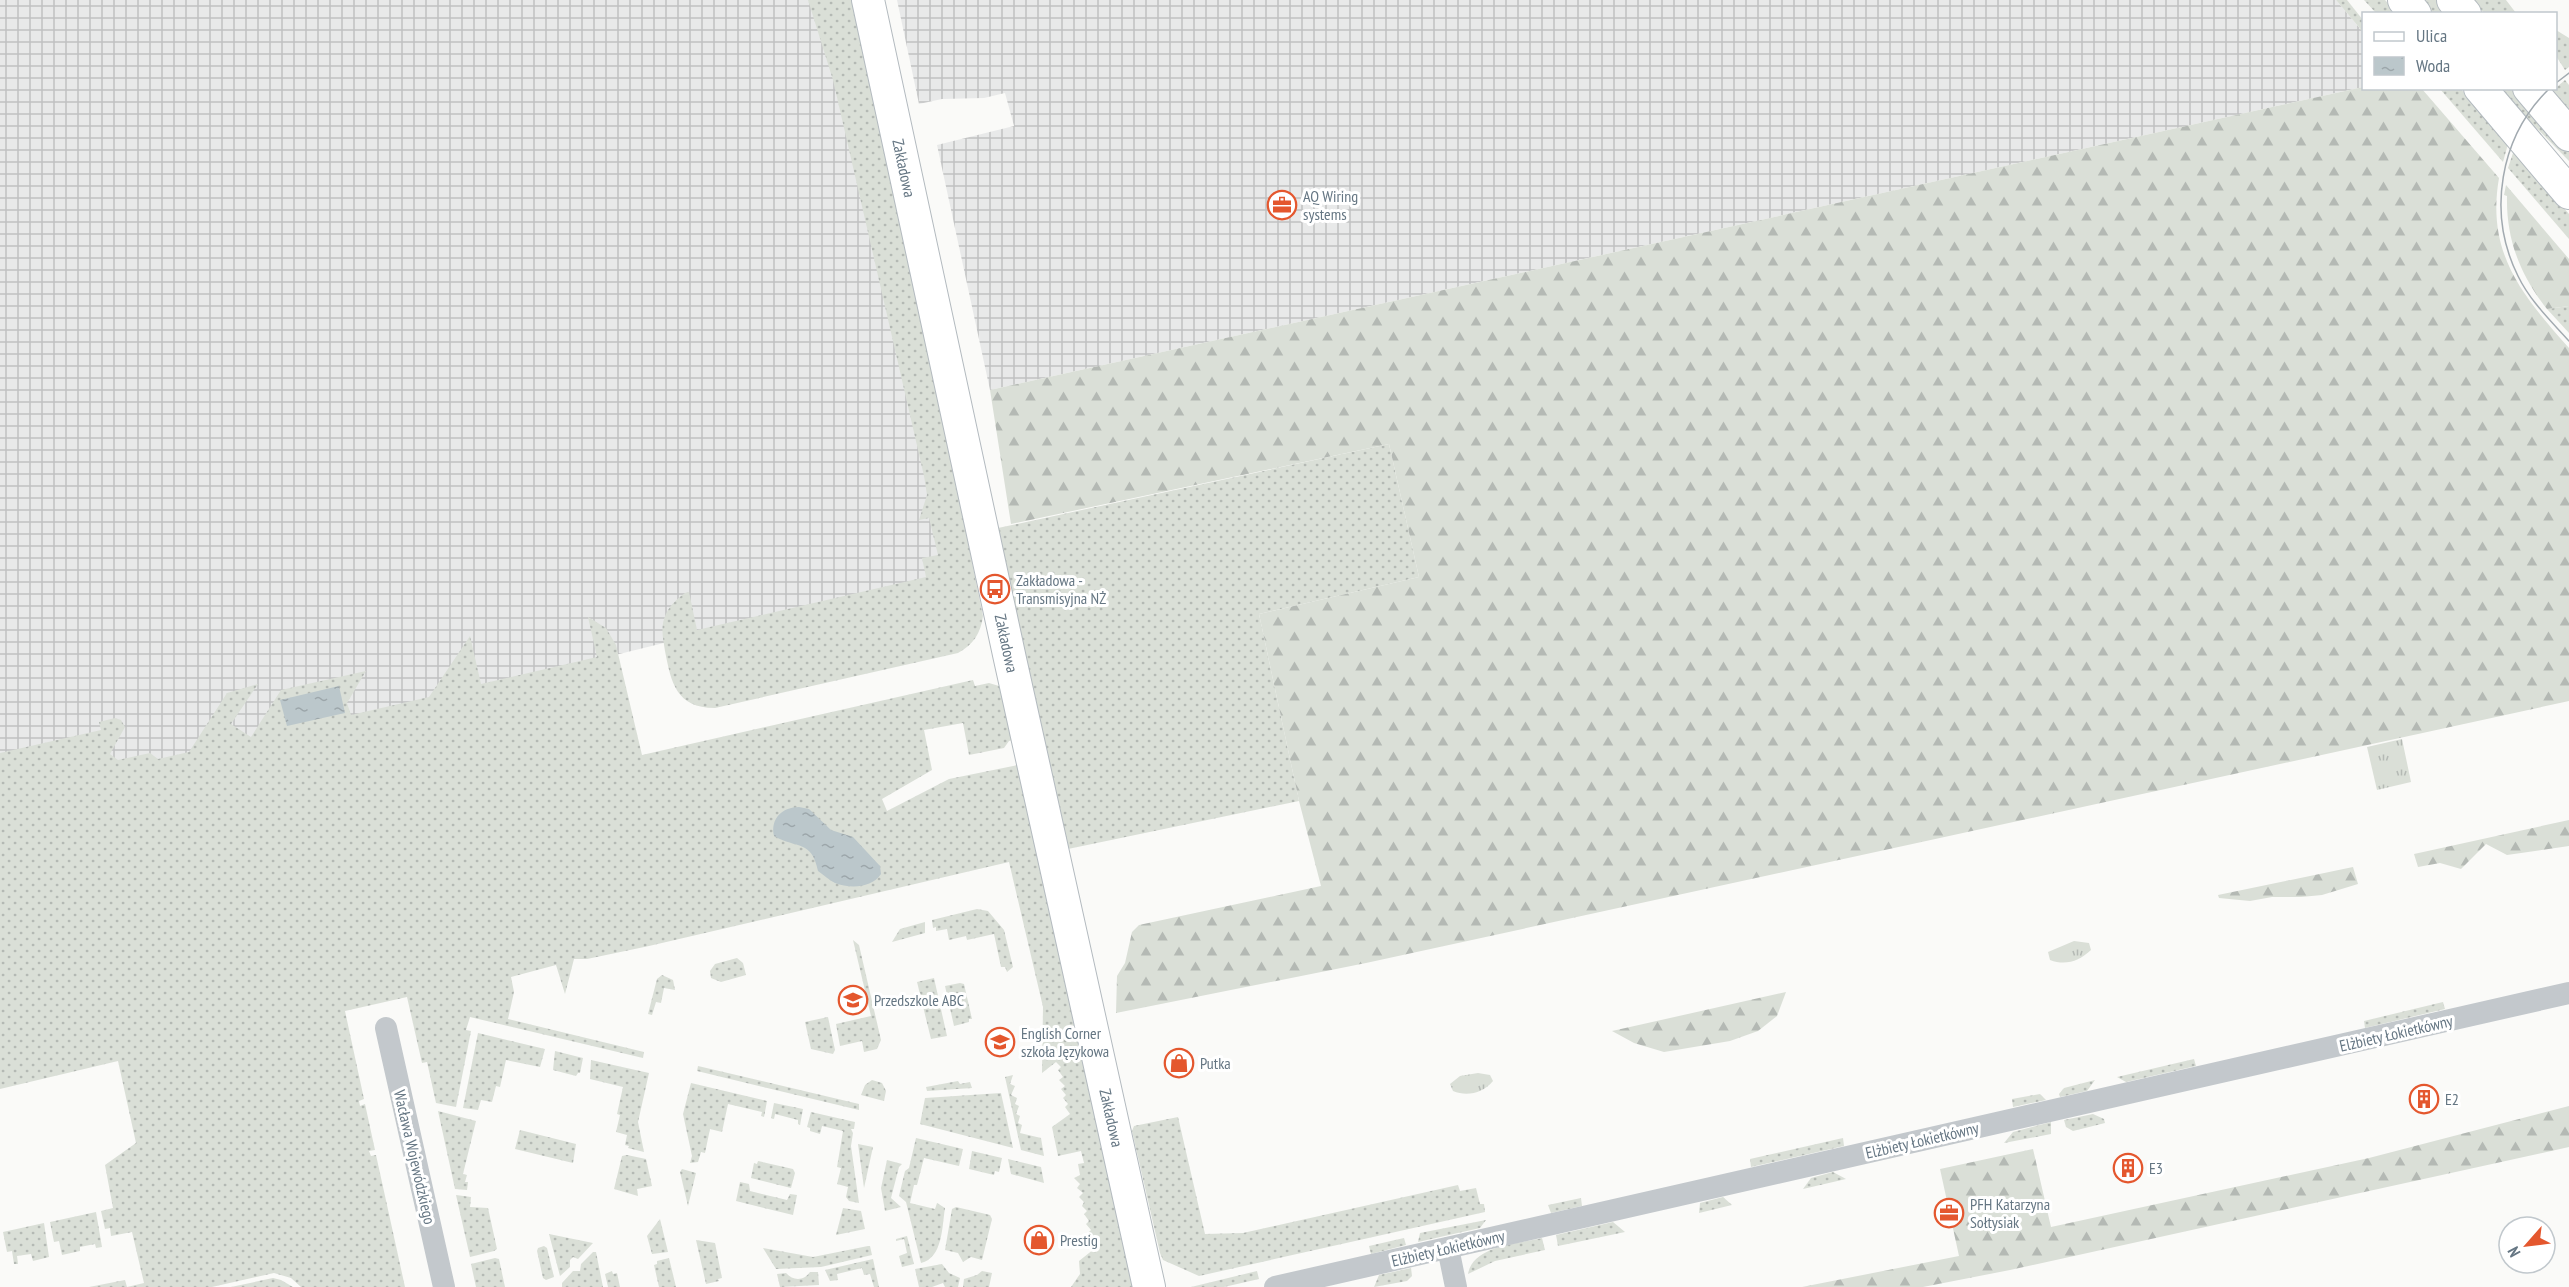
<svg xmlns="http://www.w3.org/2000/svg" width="2569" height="1287" font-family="'PT Sans Narrow',sans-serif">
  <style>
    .industrial { fill: url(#industrial-grid) }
    .grass { fill: url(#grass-dots) }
    .forest { fill: url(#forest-firs) }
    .park { fill: url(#park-tufts) }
    .water { fill: url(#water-ripples) }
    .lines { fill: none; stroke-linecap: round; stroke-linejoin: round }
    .secondary-casing { stroke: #b3babf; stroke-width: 34 }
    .street { stroke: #c3c8cc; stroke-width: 22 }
    .secondary { stroke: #fff; stroke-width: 32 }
    .tram { stroke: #a2aab0; stroke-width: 1.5 }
    .labels { text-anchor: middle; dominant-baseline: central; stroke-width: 6; stroke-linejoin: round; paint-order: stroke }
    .street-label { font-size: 16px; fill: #657683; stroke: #fff }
    .poi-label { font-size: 16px; fill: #657683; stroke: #fff; text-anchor: start }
  </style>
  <defs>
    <pattern id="industrial-grid" width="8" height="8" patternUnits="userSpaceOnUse" patternTransform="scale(1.5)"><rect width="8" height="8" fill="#e8e9e9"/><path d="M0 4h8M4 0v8" fill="none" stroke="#c0c1c2"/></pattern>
    <pattern id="grass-dots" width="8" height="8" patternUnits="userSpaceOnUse" patternTransform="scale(1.5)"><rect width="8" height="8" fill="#dadfd7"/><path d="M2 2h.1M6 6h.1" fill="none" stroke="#b4b9b4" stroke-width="1.8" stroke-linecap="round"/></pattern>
    <pattern id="forest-firs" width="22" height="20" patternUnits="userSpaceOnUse" patternTransform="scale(1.5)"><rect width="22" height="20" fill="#dadfd7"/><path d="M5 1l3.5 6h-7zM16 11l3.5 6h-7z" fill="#b4b9b4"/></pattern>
    <pattern id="park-tufts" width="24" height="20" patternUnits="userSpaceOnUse" patternTransform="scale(1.5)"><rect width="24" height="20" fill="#dadfd7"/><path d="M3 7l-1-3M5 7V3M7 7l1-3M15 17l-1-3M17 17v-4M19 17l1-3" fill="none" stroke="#b4b9b4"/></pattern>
    <pattern id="water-ripples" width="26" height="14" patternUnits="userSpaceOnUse" patternTransform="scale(1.5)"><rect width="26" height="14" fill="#bbc7cb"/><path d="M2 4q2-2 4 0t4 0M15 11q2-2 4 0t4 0" fill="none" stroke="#9ca6aa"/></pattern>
  </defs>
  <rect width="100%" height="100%" fill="#fafaf8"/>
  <g class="industrial">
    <path d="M 0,0 L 819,0 L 949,553 L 935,576 L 198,758 L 0,769 Z"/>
    <path d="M 897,0 L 2336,0 L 2363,32 L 2363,87 L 990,390 L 937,145 L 1014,126 L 1005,93 L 984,98 L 942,99 L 919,104 Z"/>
  </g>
  <g class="grass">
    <path d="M 808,0 L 858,0 L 977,555 L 971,557 L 983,616 C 981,633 973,645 958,653 L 715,708 C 676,708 671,682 665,651 C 663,638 660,626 666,614 C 670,605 677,599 685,593 L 689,592 L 697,630 L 926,577 L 922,558 L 938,555 L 929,518 L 919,520 L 927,495 L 924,476 L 833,80 Z"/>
    <path d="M 2336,0 L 2347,0 L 2363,20 L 2363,32 Z"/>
    <path d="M 2364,0 L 2385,0 L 2397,13 L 2376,13 Z"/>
    <path d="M 2419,0 L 2438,0 L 2449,13 L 2431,13 Z"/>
    <path d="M 2472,0 L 2506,0 L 2516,13 L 2484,13 Z"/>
    <path d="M 2556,30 L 2569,38 L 2569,67 L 2565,70 L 2556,56 Z"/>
    <path d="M 2565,80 L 2569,85 L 2569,113 L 2551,92 Z"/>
    <path d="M 2440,89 L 2461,89 L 2508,144 L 2503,162 Z"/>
    <path d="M 2498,89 L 2513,89 L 2569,152 L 2569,161 Z"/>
    <path d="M 2514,150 L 2569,214 L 2569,239 L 2508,168 Z"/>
    <path d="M 2569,306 L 2569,333 L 2547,309 Z"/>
    <path d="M 1389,444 L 1419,577 L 1259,614 L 1299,801 L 1068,849 L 998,528 Z"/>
    <path d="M 588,617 L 606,628 L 616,645 L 642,755 L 973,680 L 975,686 L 989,683 L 999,686 L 1018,739 L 1009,741 L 1004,748 L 969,755 L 963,723 L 924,730 L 932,770 L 882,799 L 887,811 L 949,779 L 1023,764 L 1136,1287 L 1071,1287 L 1080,1274 L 1079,1261 L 1094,1249 L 1089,1243 L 1093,1239 L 1088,1233 L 1091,1230 L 1086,1224 L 1089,1221 L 1084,1214 L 1087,1211 L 1082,1206 L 1084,1202 L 1079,1197 L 1083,1193 L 1077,1188 L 1080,1184 L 1074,1178 L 1080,1175 L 1078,1164 L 1084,1163 L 1081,1151 L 1058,1156 L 1052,1127 L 1070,1114 L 1065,1107 L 1068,1104 L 1063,1098 L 1066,1095 L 1061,1089 L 1065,1086 L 1059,1080 L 1063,1077 L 1058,1070 L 1061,1067 L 1056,1062 L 1042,1073 L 1043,1007 L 1009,862 L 649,946 L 587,959 L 574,959 L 565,994 L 556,965 L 511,977 L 514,992 L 508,1019 L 644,1052 L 643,1058 L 470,1017 L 466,1030 L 471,1031 L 456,1107 L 436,1103 L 427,1062 L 422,1063 L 407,997 L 345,1011 L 364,1099 L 359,1101 L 360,1106 L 365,1104 L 375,1150 L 369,1151 L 371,1156 L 376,1155 L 405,1287 L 301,1287 L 291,1278 L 274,1273 L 212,1287 L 89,1287 L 125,1280 L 127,1287 L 144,1283 L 132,1232 L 111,1236 L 110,1228 L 105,1229 L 101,1211 L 113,1208 L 105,1165 L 136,1143 L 118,1061 L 0,1089 L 0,753 L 101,730 L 99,722 L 115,718 L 121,720 L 125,727 L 110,754 L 118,760 L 150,753 L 158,759 L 189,752 L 227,693 L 258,684 L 231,724 L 251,737 L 281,690 L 366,671 L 347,703 L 351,715 L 429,697 L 470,636 L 481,684 L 597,657 Z"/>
    <path d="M 977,909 L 988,911 L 1004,930 L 1013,967 L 1007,972 L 1005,967 L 1001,967 L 994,934 L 967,940 L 966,936 L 949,940 L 947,929 L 936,931 L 936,927 L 933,928 L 932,920 Z"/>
    <path d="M 925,922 L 925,933 L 892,942 L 900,929 Z"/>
    <path d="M 853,940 L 859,945 L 881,1040 L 877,1049 L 864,1052 L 862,1041 L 840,1046 L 836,1024 L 871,1016 Z"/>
    <path d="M 737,958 L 743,963 L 746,975 L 721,982 L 711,978 L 710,971 L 715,964 Z"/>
    <path d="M 662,975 L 673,980 L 675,990 L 664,988 L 661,1003 L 656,1002 L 652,1015 L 648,1014 L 657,979 Z"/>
    <path d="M 934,978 L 947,1036 L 931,1039 L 917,982 Z"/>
    <path d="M 960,983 L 964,984 L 972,1019 L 969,1019 L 969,1022 L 954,1026 L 945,986 Z"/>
    <path d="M 2443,1002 L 2445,1009 L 2365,1028 L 2364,1021 Z"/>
    <path d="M 828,1017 L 835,1050 L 833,1054 L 811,1049 L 805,1022 Z"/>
    <path d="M 478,1033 L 545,1049 L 540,1067 L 506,1060 L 500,1087 L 496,1086 L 492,1102 L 481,1100 L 478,1110 L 463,1108 Z"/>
    <path d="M 555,1051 L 583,1058 L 580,1073 L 578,1073 L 576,1076 L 553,1070 Z"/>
    <path d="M 2194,1059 L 2196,1066 L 2126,1082 L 2117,1077 Z"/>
    <path d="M 591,1060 L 649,1073 L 638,1122 L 644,1152 L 628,1148 L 629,1146 L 625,1145 L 627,1135 L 616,1132 L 620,1115 L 617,1114 L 623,1087 L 590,1079 Z"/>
    <path d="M 698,1066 L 859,1104 L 859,1110 L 697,1071 Z"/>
    <path d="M 1013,1075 L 1010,1084 L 1015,1086 L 1011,1095 L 1017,1098 L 1015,1104 L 1019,1106 L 1016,1114 L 1020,1116 L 1018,1123 L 1022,1125 L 1020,1133 L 1041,1138 L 1044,1156 L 1021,1150 L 1005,1077 Z"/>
    <path d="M 872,1080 L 882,1083 L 886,1091 L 884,1101 L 861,1095 L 865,1085 Z"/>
    <path d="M 2095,1080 L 2087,1091 L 2060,1097 L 2059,1094 L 2064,1088 Z"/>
    <path d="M 958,1081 L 960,1084 L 970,1082 L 972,1088 L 927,1091 L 926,1087 Z"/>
    <path d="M 691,1083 L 767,1101 L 764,1117 L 761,1116 L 762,1112 L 728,1104 L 722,1132 L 710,1129 L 705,1153 L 701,1152 L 698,1162 L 690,1163 L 692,1156 L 683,1114 Z"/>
    <path d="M 1001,1093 L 1013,1148 L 920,1124 L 925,1098 Z"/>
    <path d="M 2040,1094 L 2046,1100 L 2013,1107 L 2012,1099 Z"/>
    <path d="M 774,1103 L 803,1109 L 800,1125 L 798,1124 L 798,1120 L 775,1114 L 774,1119 L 771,1118 Z"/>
    <path d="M 438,1111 L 476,1121 L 463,1174 L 467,1175 L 465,1182 L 468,1182 L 467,1190 L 455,1189 Z"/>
    <path d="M 811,1112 L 855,1122 L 854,1129 L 851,1129 L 853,1133 L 851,1146 L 859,1203 L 849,1201 L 846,1197 L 848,1187 L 837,1184 L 841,1168 L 837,1167 L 843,1131 L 822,1126 L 820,1134 L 810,1131 L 810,1128 L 807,1127 Z"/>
    <path d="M 2093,1114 L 2104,1119 L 2105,1123 L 2073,1131 L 2066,1127 L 2064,1120 Z"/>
    <path d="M 1178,1117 L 1205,1234 L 1243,1233 L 1458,1185 L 1460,1191 L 1476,1188 L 1480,1204 L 1484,1204 L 1485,1212 L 1199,1276 L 1163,1260 L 1160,1253 L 1132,1131 L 1134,1126 Z"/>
    <path d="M 2051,1122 L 2051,1134 L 2004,1143 L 2013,1132 Z"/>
    <path d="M 520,1130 L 576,1144 L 573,1163 L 515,1149 Z"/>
    <path d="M 916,1138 L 963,1149 L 959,1166 L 924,1158 L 917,1185 L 914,1185 L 910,1203 L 935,1209 L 937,1203 L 945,1208 C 942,1226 943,1258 921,1263 L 906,1202 L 899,1196 L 905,1171 L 909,1168 Z"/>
    <path d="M 1843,1138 L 1844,1146 L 1751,1167 L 1750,1159 Z"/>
    <path d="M 858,1144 L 873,1147 L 864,1188 Z"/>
    <path d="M 972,1151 L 1002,1158 L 999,1172 L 995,1171 L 994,1175 L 969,1169 Z"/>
    <path d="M 627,1155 L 646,1159 L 652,1186 L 637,1189 L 638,1196 L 614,1189 L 622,1156 Z"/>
    <path d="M 1008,1159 L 1041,1167 L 1044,1183 L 1011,1174 Z"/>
    <path d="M 887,1160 L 902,1164 L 899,1167 L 891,1198 L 901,1207 L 885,1211 L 881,1188 Z"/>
    <path d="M 758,1161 L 793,1169 L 795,1173 L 791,1188 L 751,1178 L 754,1163 L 757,1164 Z"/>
    <path d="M 682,1169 L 696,1173 L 688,1206 L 680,1172 Z"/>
    <path d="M 1833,1172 L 1846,1179 L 1803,1189 L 1811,1178 Z"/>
    <path d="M 740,1182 L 749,1184 L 750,1191 L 787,1200 L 790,1194 L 797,1195 L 793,1215 L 736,1201 Z"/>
    <path d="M 456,1195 L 471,1197 L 470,1207 L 488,1208 L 497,1249 L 494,1251 L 470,1257 Z"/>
    <path d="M 1723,1197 L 1732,1205 L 1699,1213 L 1700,1203 Z"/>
    <path d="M 1581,1198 L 1582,1206 L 1551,1213 L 1548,1205 Z"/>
    <path d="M 956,1207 L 990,1215 L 992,1219 L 982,1260 L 971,1257 L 963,1262 L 958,1253 L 945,1250 L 952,1209 Z"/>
    <path d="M 843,1208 L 861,1211 L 865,1229 L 836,1235 Z"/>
    <path d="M 96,1212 L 102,1247 L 96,1248 L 95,1244 L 80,1247 L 80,1251 L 62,1255 L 59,1241 L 54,1242 L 50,1222 Z"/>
    <path d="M 660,1219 L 668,1252 L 652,1254 L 647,1236 Z"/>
    <path d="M 1486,1220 L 1480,1228 L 1418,1242 L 1420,1233 Z"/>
    <path d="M 1613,1222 L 1625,1232 L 1558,1246 L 1556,1235 Z"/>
    <path d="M 44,1223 L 49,1257 L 33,1261 L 31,1254 L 17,1256 L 18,1264 L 14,1264 L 12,1251 L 7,1252 L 3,1232 Z"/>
    <path d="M 549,1234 L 593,1243 L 578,1259 L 573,1257 L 570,1260 L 570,1267 L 560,1276 Z"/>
    <path d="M 907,1236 L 914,1264 L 902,1267 L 899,1256 L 907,1253 L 904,1239 L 896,1241 L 896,1239 Z"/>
    <path d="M 1404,1238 L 1406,1245 L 1371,1254 L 1369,1246 Z"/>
    <path d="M 1542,1238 L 1545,1250 L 1495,1261 L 1468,1274 C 1473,1245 1519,1244 1542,1238 Z"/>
    <path d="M 696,1240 L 715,1243 L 722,1278 L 718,1279 L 719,1281 L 706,1284 Z"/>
    <path d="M 544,1246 L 547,1248 L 554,1277 L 546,1280 L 543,1278 L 537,1251 L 538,1248 Z"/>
    <path d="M 868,1246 L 870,1246 L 872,1255 L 821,1267 L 776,1269 L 763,1248 L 813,1257 Z"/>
    <path d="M 593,1252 L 596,1252 L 603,1287 L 562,1287 L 562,1283 L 573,1271 L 580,1271 L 581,1264 Z"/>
    <path d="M 495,1258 L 499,1259 L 505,1287 L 476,1287 L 471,1264 Z"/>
    <path d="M 669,1258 L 676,1287 L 659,1287 L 654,1265 L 657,1264 L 657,1261 Z"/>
    <path d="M 873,1259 L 879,1287 L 874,1287 L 870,1274 L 864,1275 L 862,1268 L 837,1274 L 838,1280 L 830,1281 L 825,1270 Z"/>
    <path d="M 942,1264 L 949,1273 L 960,1278 L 958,1287 L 945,1287 L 943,1283 L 932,1287 L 919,1287 L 915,1269 Z"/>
    <path d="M 1411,1268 L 1412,1276 L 1407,1281 L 1374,1287 L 1379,1275 Z"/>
    <path d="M 612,1271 L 613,1274 L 617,1273 L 620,1287 L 608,1287 L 605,1274 Z"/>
    <path d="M 982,1271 L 992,1273 L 989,1287 L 963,1287 L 964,1279 L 977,1275 Z"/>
    <path d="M 1257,1271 L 1259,1279 L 1224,1287 L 1191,1287 Z"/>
    <path d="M 810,1272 L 818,1272 L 819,1285 L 780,1287 L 777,1274 L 786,1273 C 793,1281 804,1281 810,1272 Z"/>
    <path d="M 273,1278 L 281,1280 L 293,1287 L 231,1287 Z"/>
  </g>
  <g class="forest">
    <path d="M 2363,87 L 2422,89 L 2499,178 C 2486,253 2522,295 2569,348 L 2569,701 L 1366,963 L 1116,1013 L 1117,976 L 1125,963 L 1132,932 L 1139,925 L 1321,886 L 1299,801 L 1259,614 L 1419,577 L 1389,444 L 1011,524 L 990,390 Z"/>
    <path d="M 2506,185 L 2569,259 L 2569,306 L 2547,309 C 2520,275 2506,239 2507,196 L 2504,195 Z"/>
    <path d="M 2569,820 L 2569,846 L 2507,855 L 2486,844 L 2461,869 L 2440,863 L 2418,867 L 2414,854 Z"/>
    <path d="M 2353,867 L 2358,884 L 2322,895 L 2301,897 L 2272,897 L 2250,901 L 2219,898 L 2218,895 Z"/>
    <path d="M 1786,992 L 1777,1016 L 1758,1031 L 1730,1041 L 1664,1052 L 1634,1043 L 1612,1031 Z"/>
    <path d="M 2569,1106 L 2569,1147 L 2010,1270 L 1923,1287 L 1802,1287 L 1959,1256 L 1940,1169 L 2033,1149 L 2051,1227 L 2369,1158 Z"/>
  </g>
  <g class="park">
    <path d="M 2402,739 L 2411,782 L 2377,790 L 2367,747 Z"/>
    <path d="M 2074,941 L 2089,943 L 2091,950 C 2079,961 2066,966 2050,960 L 2048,952 Z"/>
    <path d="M 1478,1073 L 1490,1075 L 1493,1081 C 1483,1093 1467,1097 1453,1091 L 1450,1084 L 1460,1076 Z"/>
  </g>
  <g class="water">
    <path d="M 339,686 L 345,713 L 287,726 L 280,700 Z"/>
    <path d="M 799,807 L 809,809 L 831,830 L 853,837 L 880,866 L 881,874 C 872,888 850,889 835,883 C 829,880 824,875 818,871 C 812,840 797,849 774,836 C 770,818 783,807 799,807 Z"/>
  </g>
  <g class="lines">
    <g class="secondary-casing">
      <g id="secondary">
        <path id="s1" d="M 868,0 L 1010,659 L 1149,1287"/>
        <path d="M 2404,0 L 2415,14"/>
        <path d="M 2453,0 L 2465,14"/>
        <path d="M 2480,88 L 2569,193"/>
        <path d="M 2529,88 L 2569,135"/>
      </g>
    </g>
    <g class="street">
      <path d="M 386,1028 L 444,1287"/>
      <path d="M 1448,1248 L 1456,1287"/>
      <path d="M 1275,1287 L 2569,993"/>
    </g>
    <use href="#secondary" class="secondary"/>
    <g class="tram">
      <path d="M 2556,83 L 2569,73"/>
      <path d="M 2550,88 C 2499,137 2487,214 2518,276 C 2530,301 2551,321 2569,341"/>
    </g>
  </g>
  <defs>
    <g id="office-ring" transform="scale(1.5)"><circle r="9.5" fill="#fff" stroke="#e4572e" stroke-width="1.5"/><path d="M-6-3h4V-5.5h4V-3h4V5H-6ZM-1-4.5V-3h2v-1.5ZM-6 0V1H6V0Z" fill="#e4572e"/></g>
    <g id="bus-ring" transform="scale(1.5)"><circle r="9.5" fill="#fff" stroke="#e4572e" stroke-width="1.5"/><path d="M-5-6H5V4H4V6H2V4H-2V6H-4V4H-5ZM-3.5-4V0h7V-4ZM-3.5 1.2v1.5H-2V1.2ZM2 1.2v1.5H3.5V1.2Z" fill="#e4572e"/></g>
    <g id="school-ring" transform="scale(1.5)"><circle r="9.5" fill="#fff" stroke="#e4572e" stroke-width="1.5"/><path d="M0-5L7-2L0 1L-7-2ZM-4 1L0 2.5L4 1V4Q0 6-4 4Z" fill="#e4572e"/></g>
    <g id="shop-ring" transform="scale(1.5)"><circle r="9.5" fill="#fff" stroke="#e4572e" stroke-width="1.5"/><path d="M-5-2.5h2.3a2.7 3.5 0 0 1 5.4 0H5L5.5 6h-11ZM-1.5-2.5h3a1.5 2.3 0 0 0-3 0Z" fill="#e4572e"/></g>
    <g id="building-ring" transform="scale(1.5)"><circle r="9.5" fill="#fff" stroke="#e4572e" stroke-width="1.5"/><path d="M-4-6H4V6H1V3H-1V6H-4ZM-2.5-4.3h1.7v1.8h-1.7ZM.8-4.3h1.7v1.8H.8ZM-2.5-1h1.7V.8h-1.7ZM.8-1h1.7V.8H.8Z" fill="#e4572e"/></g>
  </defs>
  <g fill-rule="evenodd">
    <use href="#office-ring" x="1282" y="205"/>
    <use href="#bus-ring" x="995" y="589"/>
    <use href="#school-ring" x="853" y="1000"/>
    <use href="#school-ring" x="1000" y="1042"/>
    <use href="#shop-ring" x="1179" y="1063"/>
    <use href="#building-ring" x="2424" y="1099"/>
    <use href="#building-ring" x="2128" y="1168"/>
    <use href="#office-ring" x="1949" y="1213"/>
    <use href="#shop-ring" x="1039" y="1240"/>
  </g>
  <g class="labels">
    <g class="street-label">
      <text stroke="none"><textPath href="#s1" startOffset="172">Zakładowa</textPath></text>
      <text stroke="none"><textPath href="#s1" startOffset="658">Zakładowa</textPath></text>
      <text transform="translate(2396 1033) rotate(-13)">Elżbiety Łokietkówny</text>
      <text stroke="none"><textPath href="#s1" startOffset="1144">Zakładowa</textPath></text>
      <text transform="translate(1922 1140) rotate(-13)">Elżbiety Łokietkówny</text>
      <text transform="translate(415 1157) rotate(77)">Wacława Wojewódzkiego</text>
      <text transform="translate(1448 1248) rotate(-13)">Elżbiety Łokietkówny</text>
    </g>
    <g class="poi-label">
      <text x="1303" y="196">AQ Wiring<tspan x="1303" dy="18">systems</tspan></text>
      <text x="1016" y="580">Zakładowa -<tspan x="1016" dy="18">Transmisyjna NŻ</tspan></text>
      <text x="874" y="1000">Przedszkole ABC</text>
      <text x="1021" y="1033">English Corner<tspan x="1021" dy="18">szkoła Językowa</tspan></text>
      <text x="1200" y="1063">Putka</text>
      <text x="2445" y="1099">E2</text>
      <text x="2149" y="1168">E3</text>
      <text x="1970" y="1204">PFH Katarzyna<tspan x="1970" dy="18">Sołtysiak</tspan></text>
      <text x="1060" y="1240">Prestig</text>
    </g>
  </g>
  <rect x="2362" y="12" width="195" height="78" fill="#ffffff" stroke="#c1c8cd" stroke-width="1.5"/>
  <rect x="2374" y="32" width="30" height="9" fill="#ffffff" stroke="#c1c8cd" stroke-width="1.5"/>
  <text x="2416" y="42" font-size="18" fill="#657683">Ulica</text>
  <rect x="2374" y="57" width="30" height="18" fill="url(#water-ripples)" stroke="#c1c8cd" stroke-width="1.5"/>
  <text x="2416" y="72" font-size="18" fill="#657683">Woda</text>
  <g transform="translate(2527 1245) rotate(242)"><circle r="28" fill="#ffffff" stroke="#c1c8cd" stroke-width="1.5"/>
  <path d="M0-4.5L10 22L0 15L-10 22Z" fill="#e4572e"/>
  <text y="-9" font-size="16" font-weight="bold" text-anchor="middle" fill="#657683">N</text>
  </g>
</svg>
